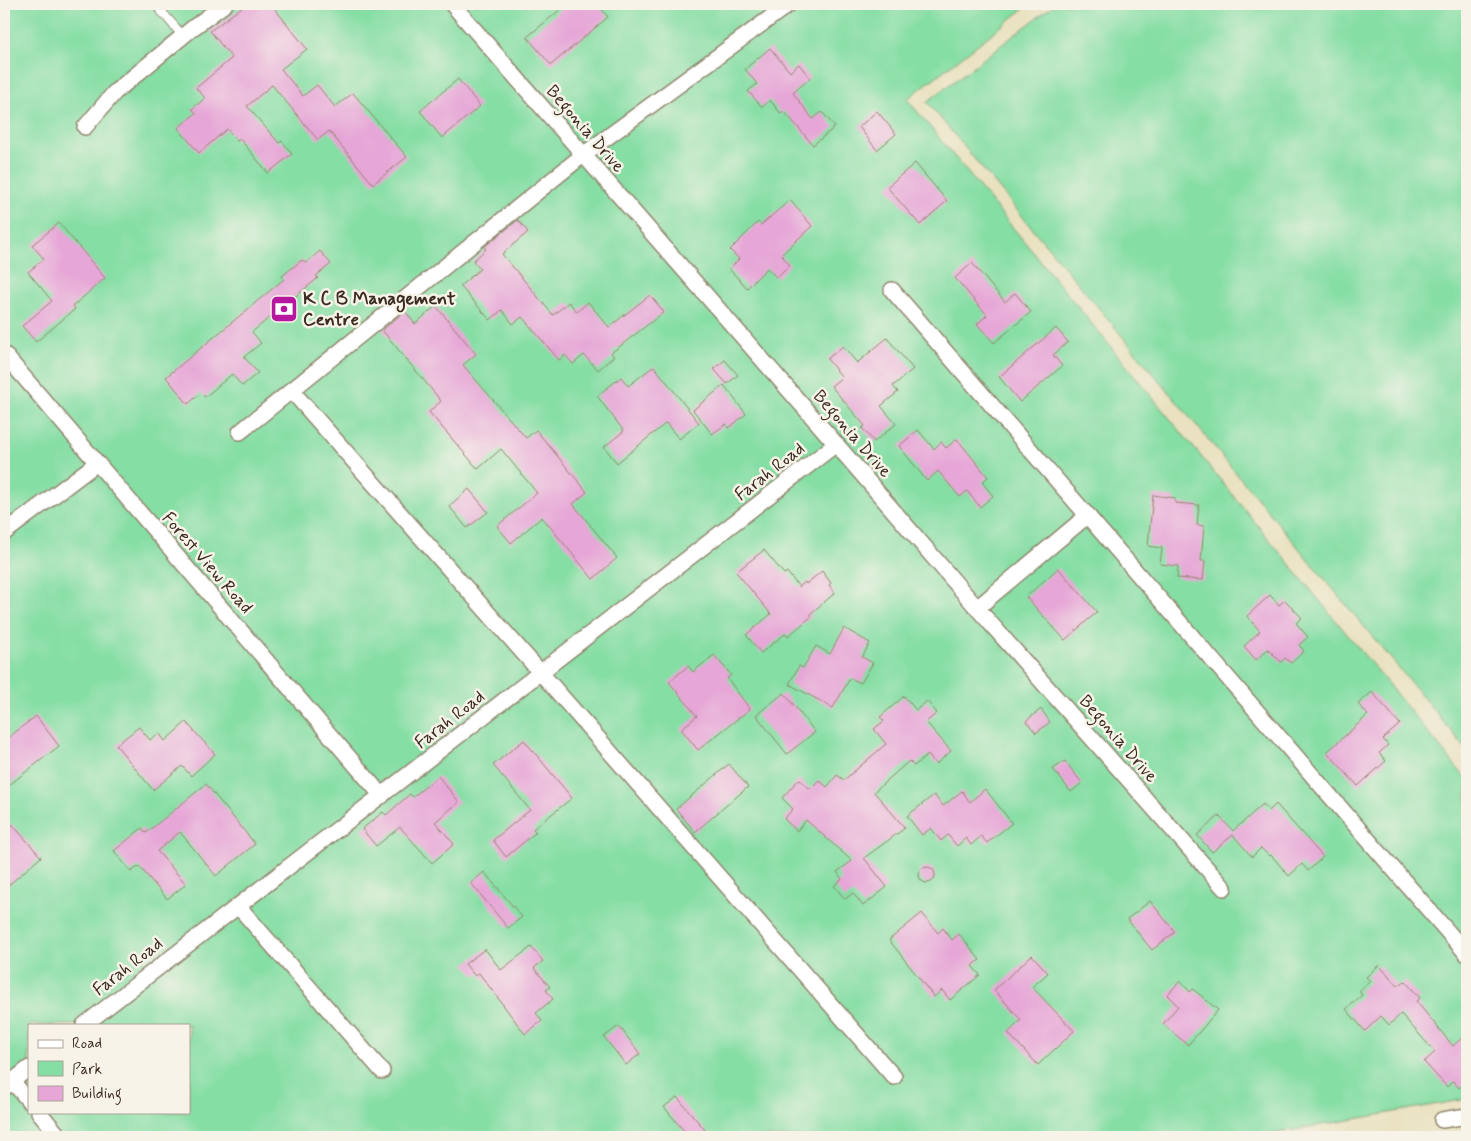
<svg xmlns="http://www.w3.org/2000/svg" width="1471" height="1141" font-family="Mynerve,sans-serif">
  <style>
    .green { fill: #85dea4; stroke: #608461; fill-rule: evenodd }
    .building { fill: #e6a6d7 }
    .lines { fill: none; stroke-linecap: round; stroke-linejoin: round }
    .service-casing { stroke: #92866e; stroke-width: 10 }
    .minor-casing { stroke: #92866e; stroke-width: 18 }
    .service { stroke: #fff; stroke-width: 8 }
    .minor { stroke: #fff; stroke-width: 15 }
    .labels { text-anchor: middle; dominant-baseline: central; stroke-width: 5; stroke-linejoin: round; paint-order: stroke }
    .street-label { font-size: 18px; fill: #3b2a1e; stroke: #f7f3e8 }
    .poi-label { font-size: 18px; font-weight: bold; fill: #3b2a1e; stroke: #f7f3e8; text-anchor: start }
  </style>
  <rect width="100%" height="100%" fill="#f7f3e8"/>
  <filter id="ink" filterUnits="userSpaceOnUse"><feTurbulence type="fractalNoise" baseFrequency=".02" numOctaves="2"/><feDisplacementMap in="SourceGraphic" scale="10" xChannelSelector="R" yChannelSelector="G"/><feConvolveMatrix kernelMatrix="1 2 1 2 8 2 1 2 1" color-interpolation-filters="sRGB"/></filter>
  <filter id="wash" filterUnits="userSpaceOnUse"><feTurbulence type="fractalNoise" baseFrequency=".0096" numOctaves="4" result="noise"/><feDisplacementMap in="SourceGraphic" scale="20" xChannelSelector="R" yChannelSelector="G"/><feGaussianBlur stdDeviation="1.12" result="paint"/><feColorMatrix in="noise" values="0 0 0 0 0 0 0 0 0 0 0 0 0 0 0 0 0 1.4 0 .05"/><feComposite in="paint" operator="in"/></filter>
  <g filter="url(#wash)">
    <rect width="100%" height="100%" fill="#e9e1bf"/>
    <g class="green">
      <path d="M 4,4 L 1030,4 L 907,99 L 1467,780 L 1467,1099 L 1254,1137 L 4,1137 ZM 29,1025 L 189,1025 L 189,1112 L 29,1112 Z"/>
      <path d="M 1055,4 L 1467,4 L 1467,750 L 927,102 Z"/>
    </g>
    <g id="blocks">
      <g class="building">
        <path d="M 246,4 L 271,4 L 307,49 L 281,69 L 303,96 L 317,85 L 335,107 L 353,93 L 407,157 L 373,184 L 329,131 L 318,140 L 272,85 L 247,106 L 279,143 L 282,141 L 292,154 L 268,173 L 240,139 L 237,141 L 227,129 L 199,153 L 178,128 L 196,113 L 192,109 L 205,98 L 196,88 L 232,58 L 210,31 Z"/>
        <path d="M 567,4 L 597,4 L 608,17 L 551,65 L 527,37 Z"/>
        <path d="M 770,48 L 790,72 L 799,64 L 810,78 L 793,93 L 813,119 L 822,112 L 835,127 L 813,145 L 784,111 L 781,114 L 770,100 L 762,107 L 748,91 L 757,84 L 745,69 Z"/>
        <path d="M 458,79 L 480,106 L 442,138 L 420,111 Z"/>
        <path d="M 877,111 L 896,134 L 877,150 L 859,127 Z"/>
        <path d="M 915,163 L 947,201 L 920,225 L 887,187 Z"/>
        <path d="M 790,200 L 812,226 L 781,255 L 790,265 L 777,278 L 767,268 L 747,288 L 729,269 L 739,259 L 730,250 L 758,222 L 761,225 Z"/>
        <path d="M 518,220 L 528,232 L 502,254 L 553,315 L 569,302 L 577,312 L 588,302 L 609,327 L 650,295 L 664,312 L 611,353 L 614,356 L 598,370 L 584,355 L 573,364 L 565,355 L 559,360 L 522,317 L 513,324 L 502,310 L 490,320 L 460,286 L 480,269 L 473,261 L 486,249 L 484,247 Z"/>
        <path d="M 59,223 L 105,278 L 73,306 L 75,309 L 36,342 L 22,326 L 52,301 L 28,272 L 44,259 L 32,245 Z"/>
        <path d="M 320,251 L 331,264 L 316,276 L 318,278 L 252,332 L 261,343 L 244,357 L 258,373 L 242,386 L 232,374 L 205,397 L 201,393 L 188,404 L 166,377 L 284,279 L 282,276 L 302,260 L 306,263 Z"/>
        <path d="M 972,263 L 1005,302 L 1015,293 L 1031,312 L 994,343 L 977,324 L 987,315 L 955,278 Z"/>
        <path d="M 436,306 L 476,354 L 463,365 L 526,438 L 536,430 L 587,492 L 573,504 L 617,558 L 593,579 L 542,517 L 511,543 L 497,526 L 537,493 L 501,449 L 478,469 L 429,412 L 441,401 L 382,330 L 405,311 L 415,324 Z"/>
        <path d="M 1056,328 L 1068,342 L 1053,355 L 1062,366 L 1020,402 L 999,377 Z"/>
        <path d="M 887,338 L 913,369 L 893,386 L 898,392 L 881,406 L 896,424 L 874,442 L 862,428 L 865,426 L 831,386 L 842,377 L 827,359 L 843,346 L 857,363 Z"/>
        <path d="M 725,360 L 738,375 L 727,384 L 714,369 Z"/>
        <path d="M 654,366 L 699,423 L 679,439 L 666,423 L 617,463 L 604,447 L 624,431 L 597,396 L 621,377 L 628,386 Z"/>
        <path d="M 724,385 L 746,414 L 729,428 L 726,424 L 712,434 L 693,410 Z"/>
        <path d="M 918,430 L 934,449 L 941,442 L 946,448 L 957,439 L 988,477 L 982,482 L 993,496 L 980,507 L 967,491 L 960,497 L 938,471 L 927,481 L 899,446 Z"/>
        <path d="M 469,489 L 488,512 L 467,528 L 449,506 Z"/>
        <path d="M 1153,495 L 1175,498 L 1175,503 L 1199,505 L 1197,525 L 1204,526 L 1201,561 L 1205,561 L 1203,580 L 1177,578 L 1178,566 L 1160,564 L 1162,548 L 1148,546 Z"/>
        <path d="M 764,550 L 784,574 L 787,572 L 799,587 L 805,582 L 806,584 L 822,571 L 831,583 L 829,585 L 835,593 L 810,614 L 812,616 L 788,636 L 786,633 L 761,653 L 746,635 L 771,614 L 736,572 Z"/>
        <path d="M 1058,568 L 1097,612 L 1065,640 L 1026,597 Z"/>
        <path d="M 1270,595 L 1279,605 L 1285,600 L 1302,618 L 1296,623 L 1308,637 L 1299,645 L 1304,651 L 1291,663 L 1285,658 L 1281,662 L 1268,649 L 1256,660 L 1244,646 L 1260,631 L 1247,616 Z"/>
        <path d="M 844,628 L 870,643 L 862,657 L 873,663 L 861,683 L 850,678 L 833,708 L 789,684 L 799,666 L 803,668 L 816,646 L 830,654 Z"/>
        <path d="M 714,655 L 731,675 L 727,678 L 750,709 L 698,750 L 681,729 L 697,716 L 669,682 L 688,666 L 693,672 Z"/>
        <path d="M 1372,692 L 1400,724 L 1383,739 L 1388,745 L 1379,753 L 1386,761 L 1358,786 L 1327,752 L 1368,715 L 1358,704 Z"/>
        <path d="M 784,693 L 815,732 L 787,754 L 756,715 Z"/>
        <path d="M 904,696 L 916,710 L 927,701 L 937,713 L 926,722 L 951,751 L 936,764 L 928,755 L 914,766 L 909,761 L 874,792 L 905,828 L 864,858 L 887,887 L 863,906 L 853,893 L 845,899 L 834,886 L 842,879 L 837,872 L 852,861 L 806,820 L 797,831 L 784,819 L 793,809 L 782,798 L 799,779 L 810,789 L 819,780 L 827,787 L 837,775 L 844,780 L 886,744 L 874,729 L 884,721 L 880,717 Z"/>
        <path d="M 1041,709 L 1050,722 L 1036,733 L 1026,721 Z"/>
        <path d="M 36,716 L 59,746 L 4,789 L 4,741 Z"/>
        <path d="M 186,722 L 215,754 L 191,776 L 182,766 L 153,790 L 116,745 L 139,727 L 150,740 L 159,733 L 165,741 Z"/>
        <path d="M 524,740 L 572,798 L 533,829 L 536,832 L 506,857 L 493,840 L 530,810 L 493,765 Z"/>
        <path d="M 1065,761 L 1082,783 L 1071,792 L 1053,769 Z"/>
        <path d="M 729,764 L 748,787 L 695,832 L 676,809 Z"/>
        <path d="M 438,776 L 459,802 L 435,822 L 454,844 L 432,863 L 400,827 L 376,846 L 362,829 L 383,812 L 386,815 L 410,794 L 413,797 Z"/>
        <path d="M 206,784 L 255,844 L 216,876 L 180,832 L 157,851 L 186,884 L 167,899 L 139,866 L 131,872 L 114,851 L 142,828 L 146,833 Z"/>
        <path d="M 985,789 L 1012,823 L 987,843 L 981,836 L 971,845 L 966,838 L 957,846 L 948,835 L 941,841 L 931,828 L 922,835 L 907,816 L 934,795 L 943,806 L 962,791 L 970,802 Z"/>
        <path d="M 1263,804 L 1269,811 L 1276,804 L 1323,857 L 1308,871 L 1302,864 L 1289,876 L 1271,855 L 1269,856 L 1261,848 L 1252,857 L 1233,835 L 1212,852 L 1197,835 L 1219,816 L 1233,831 Z"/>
        <path d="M 12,824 L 41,857 L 4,889 L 4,831 Z"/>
        <circle cx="927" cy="875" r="8"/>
        <path d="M 484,872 L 522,917 L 508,928 L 471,883 Z"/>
        <path d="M 1150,901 L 1175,932 L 1152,950 L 1127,919 Z"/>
        <path d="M 922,913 L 938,933 L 943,928 L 952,940 L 959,934 L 980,960 L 972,966 L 980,975 L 950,1000 L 942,990 L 934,997 L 889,940 Z"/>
        <path d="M 531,947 L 543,961 L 534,968 L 550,987 L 546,990 L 553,999 L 536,1013 L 542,1021 L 525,1034 L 479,973 L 475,976 L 465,964 L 485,949 L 501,970 Z"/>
        <path d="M 1032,955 L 1048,973 L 1032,987 L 1074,1031 L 1038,1065 L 1008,1033 L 1021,1020 L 994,990 Z"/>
        <path d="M 1379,965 L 1398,986 L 1405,981 L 1420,998 L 1416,1001 L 1453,1046 L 1467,1033 L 1467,1081 L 1459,1088 L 1453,1081 L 1447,1087 L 1424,1062 L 1435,1052 L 1401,1014 L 1389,1025 L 1381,1016 L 1365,1031 L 1346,1009 L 1362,995 L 1359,991 L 1370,981 L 1366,977 Z"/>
        <path d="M 1180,981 L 1190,992 L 1193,989 L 1218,1010 L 1188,1045 L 1163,1024 L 1178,1006 L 1167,995 Z"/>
        <path d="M 619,1026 L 640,1054 L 626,1065 L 604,1037 Z"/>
        <path d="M 677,1097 L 711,1137 L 689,1137 L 664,1107 Z"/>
      </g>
    </g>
  </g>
  <g filter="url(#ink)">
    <use href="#blocks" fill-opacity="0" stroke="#92866e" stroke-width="1"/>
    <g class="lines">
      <g class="service-casing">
        <path id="service" d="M 155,4 L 183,36"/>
      </g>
      <g class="minor-casing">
        <g id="minor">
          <path d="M 452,4 L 836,444 L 977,608 L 1224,888"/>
          <path d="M 85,127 L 115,92 L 194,27 L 225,4"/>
          <path d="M 892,290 L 1467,954"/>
          <path d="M 4,354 L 382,796"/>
          <path d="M 291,390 L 541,673 L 894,1077"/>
          <path d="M 240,432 L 583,155 L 789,4"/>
          <path d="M 4,533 L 97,463"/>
          <path d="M 977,608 L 1088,515"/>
          <path d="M 238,906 L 382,1071"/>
          <path d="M 84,1025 L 836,444"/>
          <path d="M 12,1081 L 29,1101"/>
          <path d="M 4,1088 L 29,1068"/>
          <path d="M 39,1112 L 60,1137"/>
          <path d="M 1442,1120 L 1467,1116"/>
        </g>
      </g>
      <use href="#service" class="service"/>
      <use href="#minor" class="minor"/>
    </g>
  </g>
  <defs>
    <g id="bank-square" transform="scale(1.4375)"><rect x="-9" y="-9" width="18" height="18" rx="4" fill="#b5179e" stroke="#f7f3e8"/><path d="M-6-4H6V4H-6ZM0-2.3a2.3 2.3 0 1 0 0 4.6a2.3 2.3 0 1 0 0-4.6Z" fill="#fff"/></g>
  </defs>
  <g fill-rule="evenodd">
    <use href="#bank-square" x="284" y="309"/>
  </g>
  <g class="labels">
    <g class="street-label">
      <text transform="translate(585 129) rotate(49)">Begonia Drive</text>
      <text transform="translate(852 434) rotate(49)">Begonia Drive</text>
      <text transform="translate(770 472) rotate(-38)">Farah Road</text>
      <text transform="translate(207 563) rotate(49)">Forest View Road</text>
      <text transform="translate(450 720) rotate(-38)">Farah Road</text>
      <text transform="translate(1118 739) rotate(49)">Begonia Drive</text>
      <text transform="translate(128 967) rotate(-38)">Farah Road</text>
    </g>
    <g class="poi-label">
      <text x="303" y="299">K C B Management<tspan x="303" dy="21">Centre</tspan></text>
    </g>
  </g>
  <rect width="1471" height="1141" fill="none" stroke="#f7f3e8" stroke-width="20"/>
  <rect x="28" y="1024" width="162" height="90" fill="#f7f3e8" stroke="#aca397"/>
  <rect x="38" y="1040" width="25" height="8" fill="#ffffff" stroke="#aca397"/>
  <text x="72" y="1048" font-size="15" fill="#3b2a1e">Road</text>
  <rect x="38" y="1061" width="25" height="15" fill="#85dea4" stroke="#aca397"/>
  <text x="72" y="1074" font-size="15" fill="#3b2a1e">Park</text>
  <rect x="38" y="1086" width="25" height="15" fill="#e6a6d7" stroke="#aca397"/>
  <text x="72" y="1098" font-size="15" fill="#3b2a1e">Building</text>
</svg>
